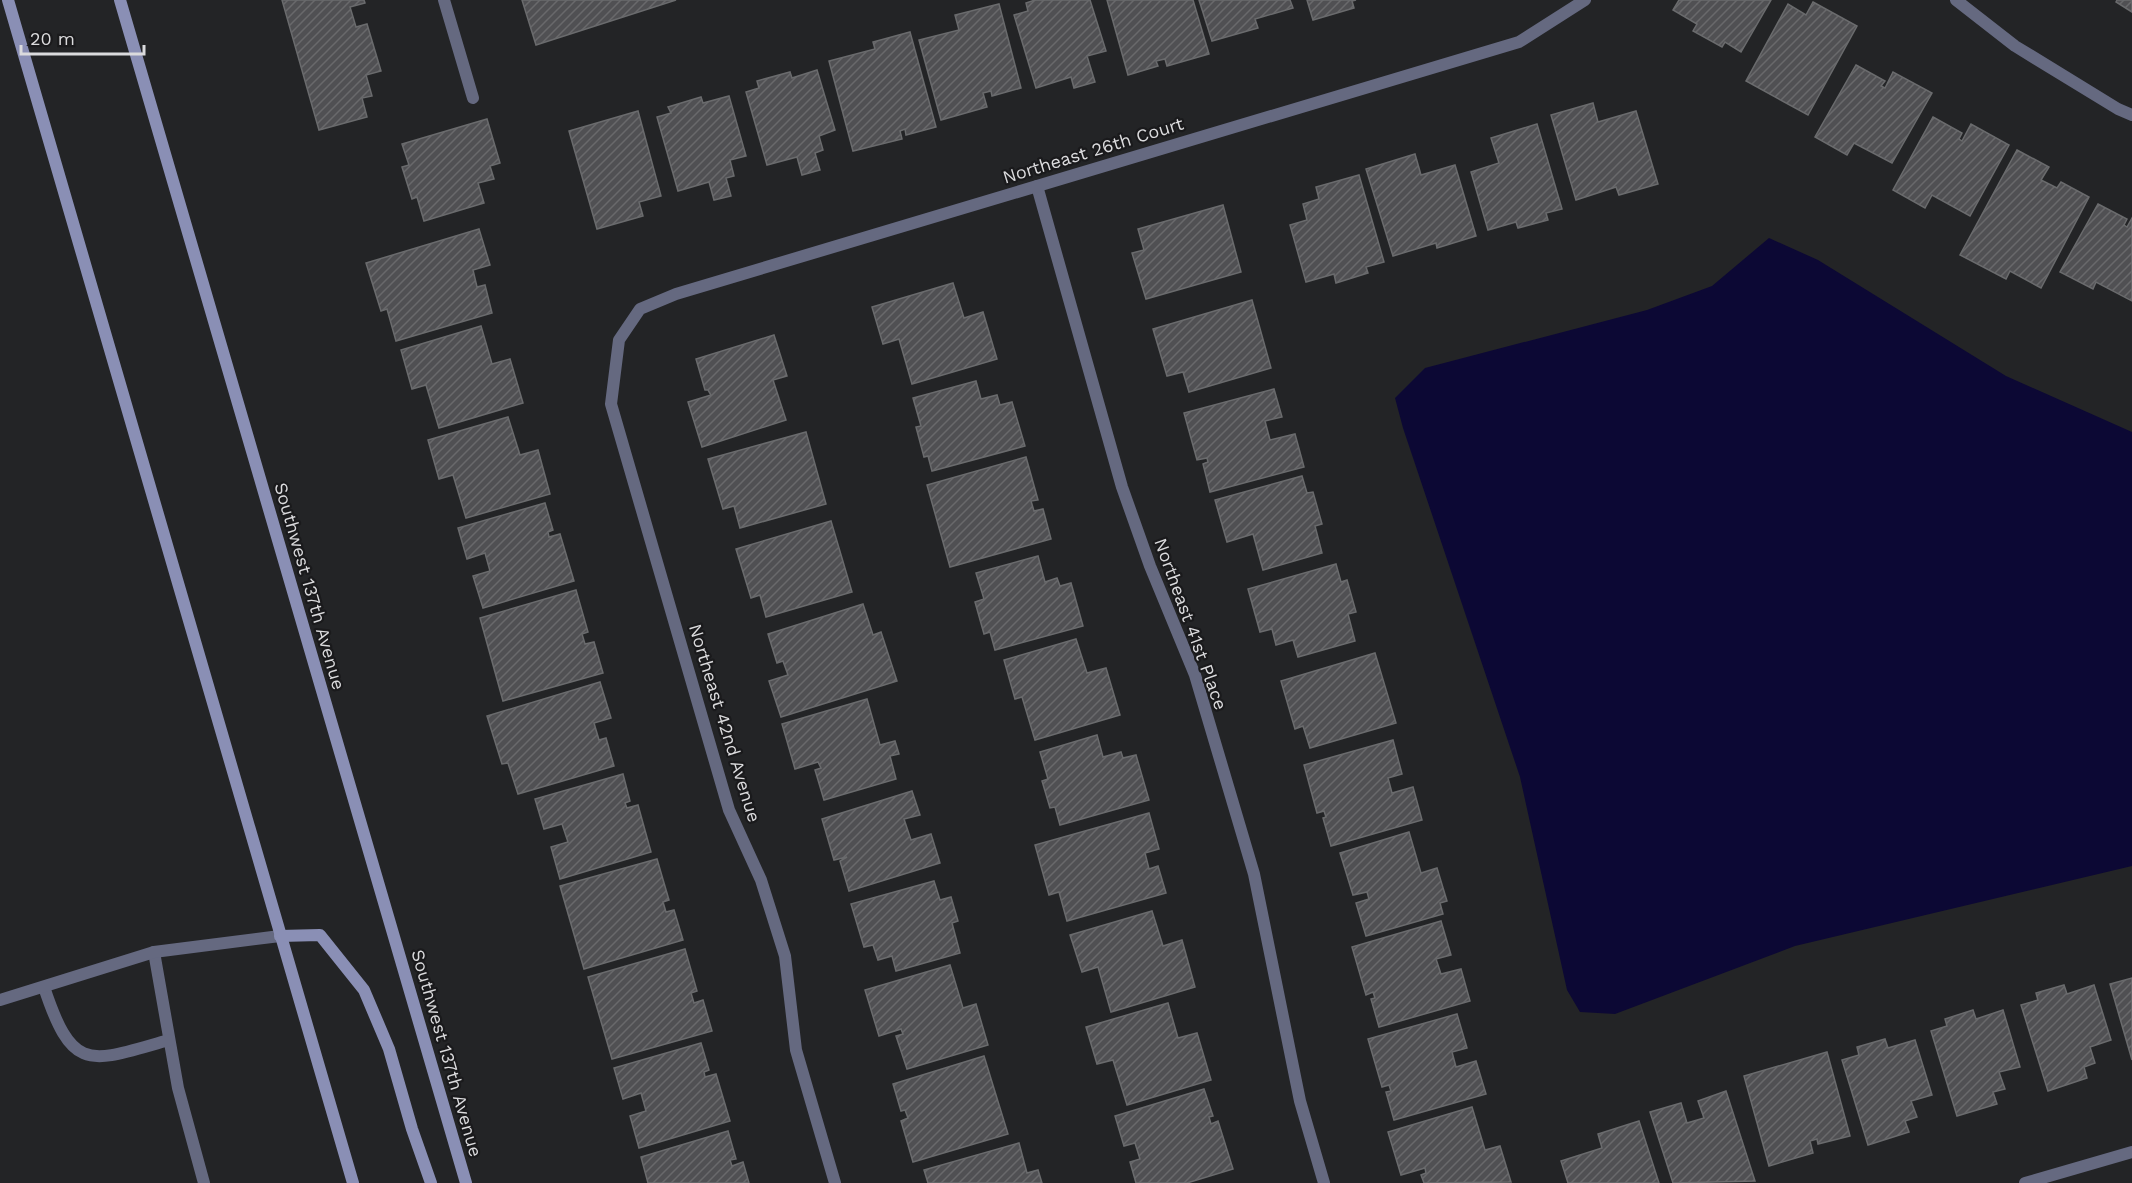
<svg xmlns="http://www.w3.org/2000/svg" width="2132" height="1183" font-family="'Work Sans',sans-serif">
  <style>
    .water { fill: #0c0834 }
    .building { fill: url(#building-hatch); stroke: #6a6b6d; stroke-width: 1.5 }
    .lines { fill: none; stroke-linecap: round; stroke-linejoin: round }
    .lane { stroke: #656980; stroke-width: 12 }
    .street { stroke: #656980; stroke-width: 12 }
    .secondary { stroke: #8a8fb5; stroke-width: 12 }
    .labels { text-anchor: middle; dominant-baseline: central; stroke-width: 4.5; stroke-linejoin: round; paint-order: stroke }
    .street-label { font-size: 18px; fill: #dbdbdd; stroke: #1a1a1c }
  </style>
  <defs>
    <pattern id="building-hatch" width="6" height="6" patternUnits="userSpaceOnUse" patternTransform="scale(1.5)"><rect width="6" height="6" fill="#505053"/><path d="M-1 1l2-2M0 6l6-6M5 7l2-2" fill="none" stroke="#69696b"/></pattern>
  </defs>
  <rect width="100%" height="100%" fill="#232426"/>
  <path class="water" d="M 1769,238 L 1818,260 L 2006,376 L 2132,432 L 2132,866 L 1795,946 L 1615,1014 L 1580,1012 L 1567,990 L 1520,777 L 1403,428 L 1395,398 L 1425,368 L 1647,310 L 1712,286 Z"/>
  <g class="building">
    <path d="M 282,0 L 364,0 L 365,3 L 350,7 L 356,27 L 367,24 L 381,71 L 366,75 L 372,96 L 362,98 L 367,117 L 319,130 Z"/>
    <path d="M 522,0 L 676,0 L 536,45 Z"/>
    <path d="M 1035,0 L 1090,0 L 1106,51 L 1087,56 L 1095,82 L 1074,88 L 1071,77 L 1036,88 L 1014,15 L 1028,11 L 1026,3 Z"/>
    <path d="M 1107,0 L 1193,0 L 1209,54 L 1167,66 L 1165,59 L 1156,61 L 1158,66 L 1128,75 Z"/>
    <path d="M 1199,0 L 1290,0 L 1293,8 L 1255,19 L 1258,28 L 1212,41 Z"/>
    <path d="M 1307,0 L 1356,0 L 1352,1 L 1354,8 L 1313,20 Z"/>
    <path d="M 1679,0 L 1771,0 L 1741,52 L 1725,42 L 1722,47 L 1693,31 L 1697,24 L 1673,10 Z"/>
    <path d="M 2117,0 L 2132,0 L 2132,12 L 2116,2 Z"/>
    <path d="M 1813,2 L 1857,26 L 1808,115 L 1746,81 L 1788,4 L 1806,15 Z"/>
    <path d="M 999,4 L 1021,88 L 992,96 L 991,91 L 983,93 L 987,107 L 941,120 L 919,40 L 959,30 L 955,15 Z"/>
    <path d="M 910,32 L 936,127 L 906,135 L 905,129 L 900,131 L 902,139 L 853,151 L 829,61 L 875,49 L 873,42 Z"/>
    <path d="M 1856,65 L 1885,81 L 1881,86 L 1885,88 L 1893,72 L 1932,93 L 1892,163 L 1854,143 L 1847,155 L 1815,137 Z"/>
    <path d="M 817,70 L 835,130 L 819,136 L 823,150 L 815,153 L 820,170 L 802,175 L 797,157 L 767,165 L 746,92 L 759,88 L 757,81 L 790,72 L 792,78 Z"/>
    <path d="M 729,96 L 746,156 L 730,160 L 734,176 L 726,178 L 731,196 L 714,200 L 709,182 L 678,191 L 657,117 L 671,113 L 668,107 L 701,97 L 703,103 Z"/>
    <path d="M 1593,103 L 1598,122 L 1636,111 L 1658,184 L 1619,195 L 1616,187 L 1576,200 L 1551,115 Z"/>
    <path d="M 638,111 L 661,196 L 639,202 L 643,216 L 597,229 L 569,131 Z"/>
    <path d="M 1933,117 L 1962,133 L 1959,139 L 1962,141 L 1971,124 L 2009,145 L 1970,216 L 1932,195 L 1925,208 L 1893,190 Z"/>
    <path d="M 487,119 L 500,163 L 490,166 L 494,179 L 478,183 L 484,203 L 424,221 L 417,197 L 412,199 L 402,167 L 409,165 L 402,144 Z"/>
    <path d="M 1537,124 L 1562,209 L 1546,213 L 1548,220 L 1518,228 L 1516,222 L 1488,230 L 1471,172 L 1499,163 L 1491,138 Z"/>
    <path d="M 2017,150 L 2049,167 L 2041,180 L 2057,188 L 2061,182 L 2089,197 L 2041,288 L 2010,271 L 2006,279 L 1960,255 Z"/>
    <path d="M 1415,154 L 1421,175 L 1455,165 L 1476,236 L 1437,248 L 1436,243 L 1393,256 L 1366,169 Z"/>
    <path d="M 1359,175 L 1384,262 L 1366,267 L 1368,273 L 1336,283 L 1334,274 L 1306,282 L 1290,225 L 1307,220 L 1303,204 L 1319,199 L 1316,187 Z"/>
    <path d="M 2098,204 L 2127,219 L 2124,225 L 2127,227 L 2132,218 L 2132,301 L 2096,282 L 2093,289 L 2060,272 Z"/>
    <path d="M 1223,205 L 1241,272 L 1146,299 L 1132,253 L 1144,250 L 1138,229 Z"/>
    <path d="M 479,229 L 490,265 L 473,270 L 477,287 L 485,285 L 492,313 L 396,341 L 387,309 L 381,311 L 366,263 Z"/>
    <path d="M 953,283 L 964,318 L 983,312 L 997,359 L 912,384 L 899,339 L 883,344 L 872,307 Z"/>
    <path d="M 1252,300 L 1271,368 L 1189,392 L 1183,372 L 1167,376 L 1153,329 Z"/>
    <path d="M 481,326 L 492,364 L 510,359 L 523,403 L 439,428 L 426,385 L 412,389 L 401,350 Z"/>
    <path d="M 774,335 L 787,376 L 773,380 L 786,420 L 702,447 L 688,402 L 711,395 L 708,390 L 705,390 L 696,359 Z"/>
    <path d="M 976,381 L 981,399 L 997,395 L 1000,405 L 1012,402 L 1025,446 L 932,471 L 928,456 L 924,457 L 916,427 L 921,426 L 913,398 Z"/>
    <path d="M 1274,389 L 1282,417 L 1265,421 L 1270,440 L 1295,434 L 1304,467 L 1210,492 L 1203,464 L 1208,462 L 1207,458 L 1197,460 L 1184,413 Z"/>
    <path d="M 508,417 L 520,455 L 538,450 L 550,494 L 466,518 L 453,475 L 439,479 L 428,440 Z"/>
    <path d="M 806,432 L 826,504 L 740,528 L 734,506 L 723,509 L 708,459 Z"/>
    <path d="M 1026,457 L 1038,500 L 1031,501 L 1034,511 L 1043,509 L 1051,539 L 950,567 L 927,485 Z"/>
    <path d="M 1302,476 L 1307,493 L 1313,492 L 1322,524 L 1315,526 L 1322,553 L 1263,570 L 1253,534 L 1227,542 L 1215,500 Z"/>
    <path d="M 545,503 L 553,530 L 548,532 L 549,537 L 560,534 L 574,581 L 483,608 L 473,576 L 490,571 L 485,553 L 467,559 L 458,528 Z"/>
    <path d="M 831,521 L 852,592 L 766,617 L 760,595 L 751,598 L 736,549 Z"/>
    <path d="M 1038,556 L 1045,582 L 1057,578 L 1060,586 L 1071,583 L 1083,626 L 995,650 L 990,632 L 984,634 L 975,602 L 984,599 L 976,573 Z"/>
    <path d="M 1336,564 L 1341,582 L 1347,580 L 1356,612 L 1348,614 L 1355,641 L 1298,657 L 1293,640 L 1276,645 L 1272,629 L 1260,632 L 1248,589 Z"/>
    <path d="M 576,590 L 588,632 L 582,634 L 585,644 L 594,642 L 603,673 L 503,701 L 480,618 Z"/>
    <path d="M 863,604 L 873,635 L 881,632 L 897,681 L 781,717 L 769,681 L 788,675 L 783,661 L 777,663 L 768,634 Z"/>
    <path d="M 1076,639 L 1087,673 L 1106,668 L 1120,715 L 1035,740 L 1022,697 L 1015,699 L 1004,660 Z"/>
    <path d="M 1375,653 L 1396,723 L 1310,748 L 1303,726 L 1295,729 L 1281,681 Z"/>
    <path d="M 600,682 L 611,718 L 594,723 L 599,740 L 606,738 L 614,766 L 518,794 L 508,763 L 502,764 L 487,716 Z"/>
    <path d="M 867,699 L 880,745 L 895,741 L 899,754 L 890,756 L 896,779 L 824,800 L 815,770 L 821,768 L 818,762 L 795,769 L 782,724 Z"/>
    <path d="M 1097,735 L 1103,757 L 1121,752 L 1123,758 L 1136,755 L 1149,800 L 1060,825 L 1055,807 L 1050,808 L 1042,781 L 1048,779 L 1040,752 Z"/>
    <path d="M 1393,740 L 1402,774 L 1388,778 L 1392,793 L 1413,787 L 1422,820 L 1331,846 L 1323,818 L 1326,817 L 1324,811 L 1317,813 L 1304,765 Z"/>
    <path d="M 623,774 L 630,801 L 625,803 L 627,808 L 638,805 L 651,852 L 560,879 L 551,847 L 568,842 L 562,824 L 544,829 L 535,799 Z"/>
    <path d="M 912,791 L 920,815 L 904,819 L 911,840 L 931,834 L 940,863 L 849,891 L 840,861 L 847,857 L 834,860 L 822,819 Z"/>
    <path d="M 1149,813 L 1159,849 L 1145,853 L 1149,869 L 1158,866 L 1166,893 L 1067,921 L 1059,892 L 1049,895 L 1035,845 Z"/>
    <path d="M 1409,832 L 1421,873 L 1437,868 L 1447,901 L 1440,903 L 1443,914 L 1366,936 L 1356,903 L 1369,899 L 1367,892 L 1353,895 L 1340,853 Z"/>
    <path d="M 657,859 L 669,900 L 663,902 L 666,912 L 674,910 L 683,940 L 584,969 L 560,886 Z"/>
    <path d="M 934,881 L 940,900 L 951,897 L 958,921 L 952,923 L 960,953 L 896,971 L 892,956 L 878,960 L 873,945 L 864,947 L 851,904 Z"/>
    <path d="M 1152,911 L 1163,946 L 1182,940 L 1195,987 L 1111,1012 L 1098,967 L 1082,972 L 1070,935 Z"/>
    <path d="M 1441,921 L 1451,955 L 1436,959 L 1441,974 L 1461,969 L 1470,1001 L 1379,1027 L 1371,999 L 1375,998 L 1373,992 L 1366,995 L 1352,947 Z"/>
    <path d="M 685,949 L 697,991 L 691,993 L 694,1003 L 703,1000 L 712,1031 L 612,1059 L 588,977 Z"/>
    <path d="M 950,965 L 963,1008 L 976,1004 L 988,1045 L 907,1069 L 896,1036 L 903,1034 L 901,1029 L 879,1036 L 865,990 Z"/>
    <path d="M 2132,978 L 2132,1060 L 2110,984 Z"/>
    <path d="M 2064,985 L 2067,994 L 2094,985 L 2111,1040 L 2090,1047 L 2095,1063 L 2084,1067 L 2087,1078 L 2048,1091 L 2021,1005 L 2038,1000 L 2036,993 Z"/>
    <path d="M 1168,1003 L 1178,1038 L 1197,1033 L 1211,1080 L 1127,1105 L 1113,1060 L 1097,1064 L 1086,1027 Z"/>
    <path d="M 1973,1010 L 1976,1019 L 2003,1010 L 2020,1067 L 1999,1072 L 2005,1089 L 1993,1092 L 1997,1104 L 1957,1116 L 1931,1031 L 1947,1026 L 1945,1019 Z"/>
    <path d="M 1457,1014 L 1467,1048 L 1452,1052 L 1456,1067 L 1476,1061 L 1486,1094 L 1394,1120 L 1386,1092 L 1391,1091 L 1389,1085 L 1382,1087 L 1368,1039 Z"/>
    <path d="M 1885,1039 L 1888,1048 L 1915,1040 L 1932,1095 L 1911,1101 L 1917,1117 L 1905,1121 L 1909,1132 L 1868,1145 L 1842,1060 L 1859,1055 L 1857,1047 Z"/>
    <path d="M 701,1043 L 709,1070 L 704,1072 L 705,1077 L 716,1074 L 730,1121 L 639,1148 L 630,1116 L 646,1111 L 641,1093 L 623,1099 L 614,1068 Z"/>
    <path d="M 1827,1052 L 1850,1136 L 1818,1144 L 1817,1139 L 1810,1141 L 1813,1153 L 1769,1166 L 1744,1076 Z"/>
    <path d="M 984,1056 L 1008,1134 L 913,1162 L 901,1121 L 908,1118 L 905,1110 L 901,1111 L 893,1084 Z"/>
    <path d="M 1204,1089 L 1213,1116 L 1209,1117 L 1211,1124 L 1218,1121 L 1233,1169 L 1187,1183 L 1136,1183 L 1130,1162 L 1140,1159 L 1135,1143 L 1124,1146 L 1115,1116 Z"/>
    <path d="M 1726,1091 L 1755,1181 L 1673,1183 L 1650,1112 L 1681,1103 L 1687,1123 L 1704,1118 L 1698,1101 Z"/>
    <path d="M 1472,1107 L 1485,1150 L 1500,1146 L 1511,1182 L 1424,1183 L 1421,1175 L 1426,1173 L 1425,1168 L 1401,1175 L 1388,1132 Z"/>
    <path d="M 1639,1121 L 1659,1183 L 1568,1183 L 1561,1161 L 1602,1148 L 1598,1134 Z"/>
    <path d="M 728,1131 L 736,1159 L 730,1160 L 732,1166 L 743,1162 L 749,1183 L 648,1183 L 641,1157 Z"/>
    <path d="M 1019,1143 L 1027,1173 L 1038,1170 L 1042,1183 L 928,1183 L 924,1170 Z"/>
  </g>
  <g class="lines">
    <g class="lane">
      <path d="M 154,952 L 178,1088 L 204,1183"/>
      <path d="M 44,987 C 73,1075 90,1062 169,1040"/>
      <path d="M 0,1000 L 154,952 L 280,936"/>
    </g>
    <g class="street">
      <path d="M 444,0 L 473,98"/>
      <path d="M 1956,0 L 2015,46 L 2118,109 L 2132,115"/>
      <path d="M 1037,186 L 1122,487 L 1150,566 L 1195,675 L 1254,874 L 1300,1101 L 1324,1183"/>
      <path d="M 835,1183 L 796,1050 L 785,956 L 761,880 L 729,810 L 611,404 L 619,340 L 640,309 L 676,294 L 1519,42 L 1585,0"/>
      <path d="M 2025,1183 L 2132,1152"/>
    </g>
    <g class="secondary">
      <path d="M 8,0 L 353,1183"/>
      <path d="M 120,0 L 466,1183"/>
      <path d="M 280,936 L 320,935 L 364,990 L 389,1049 L 412,1129 L 431,1183"/>
    </g>
  </g>
  <g class="labels">
    <g class="street-label">
      <text transform="translate(1093 150) rotate(-17)">Northeast 26th Court</text>
      <text transform="translate(310 586) rotate(74)">Southwest 137th Avenue</text>
      <text transform="translate(1191 624) rotate(70)">Northeast 41st Place</text>
      <text transform="translate(725 723) rotate(73)">Northeast 42nd Avenue</text>
      <text transform="translate(447 1053) rotate(74)">Southwest 137th Avenue</text>
    </g>
  </g>
  <path d="M21 45v9h123v-9" fill="none" stroke="#dbdbdd" stroke-width="3"/>
  <text x="30" y="45" font-size="18" fill="#dbdbdd" stroke="#1a1a1c" stroke-width="4.5" paint-order="stroke">20 m</text>
</svg>
